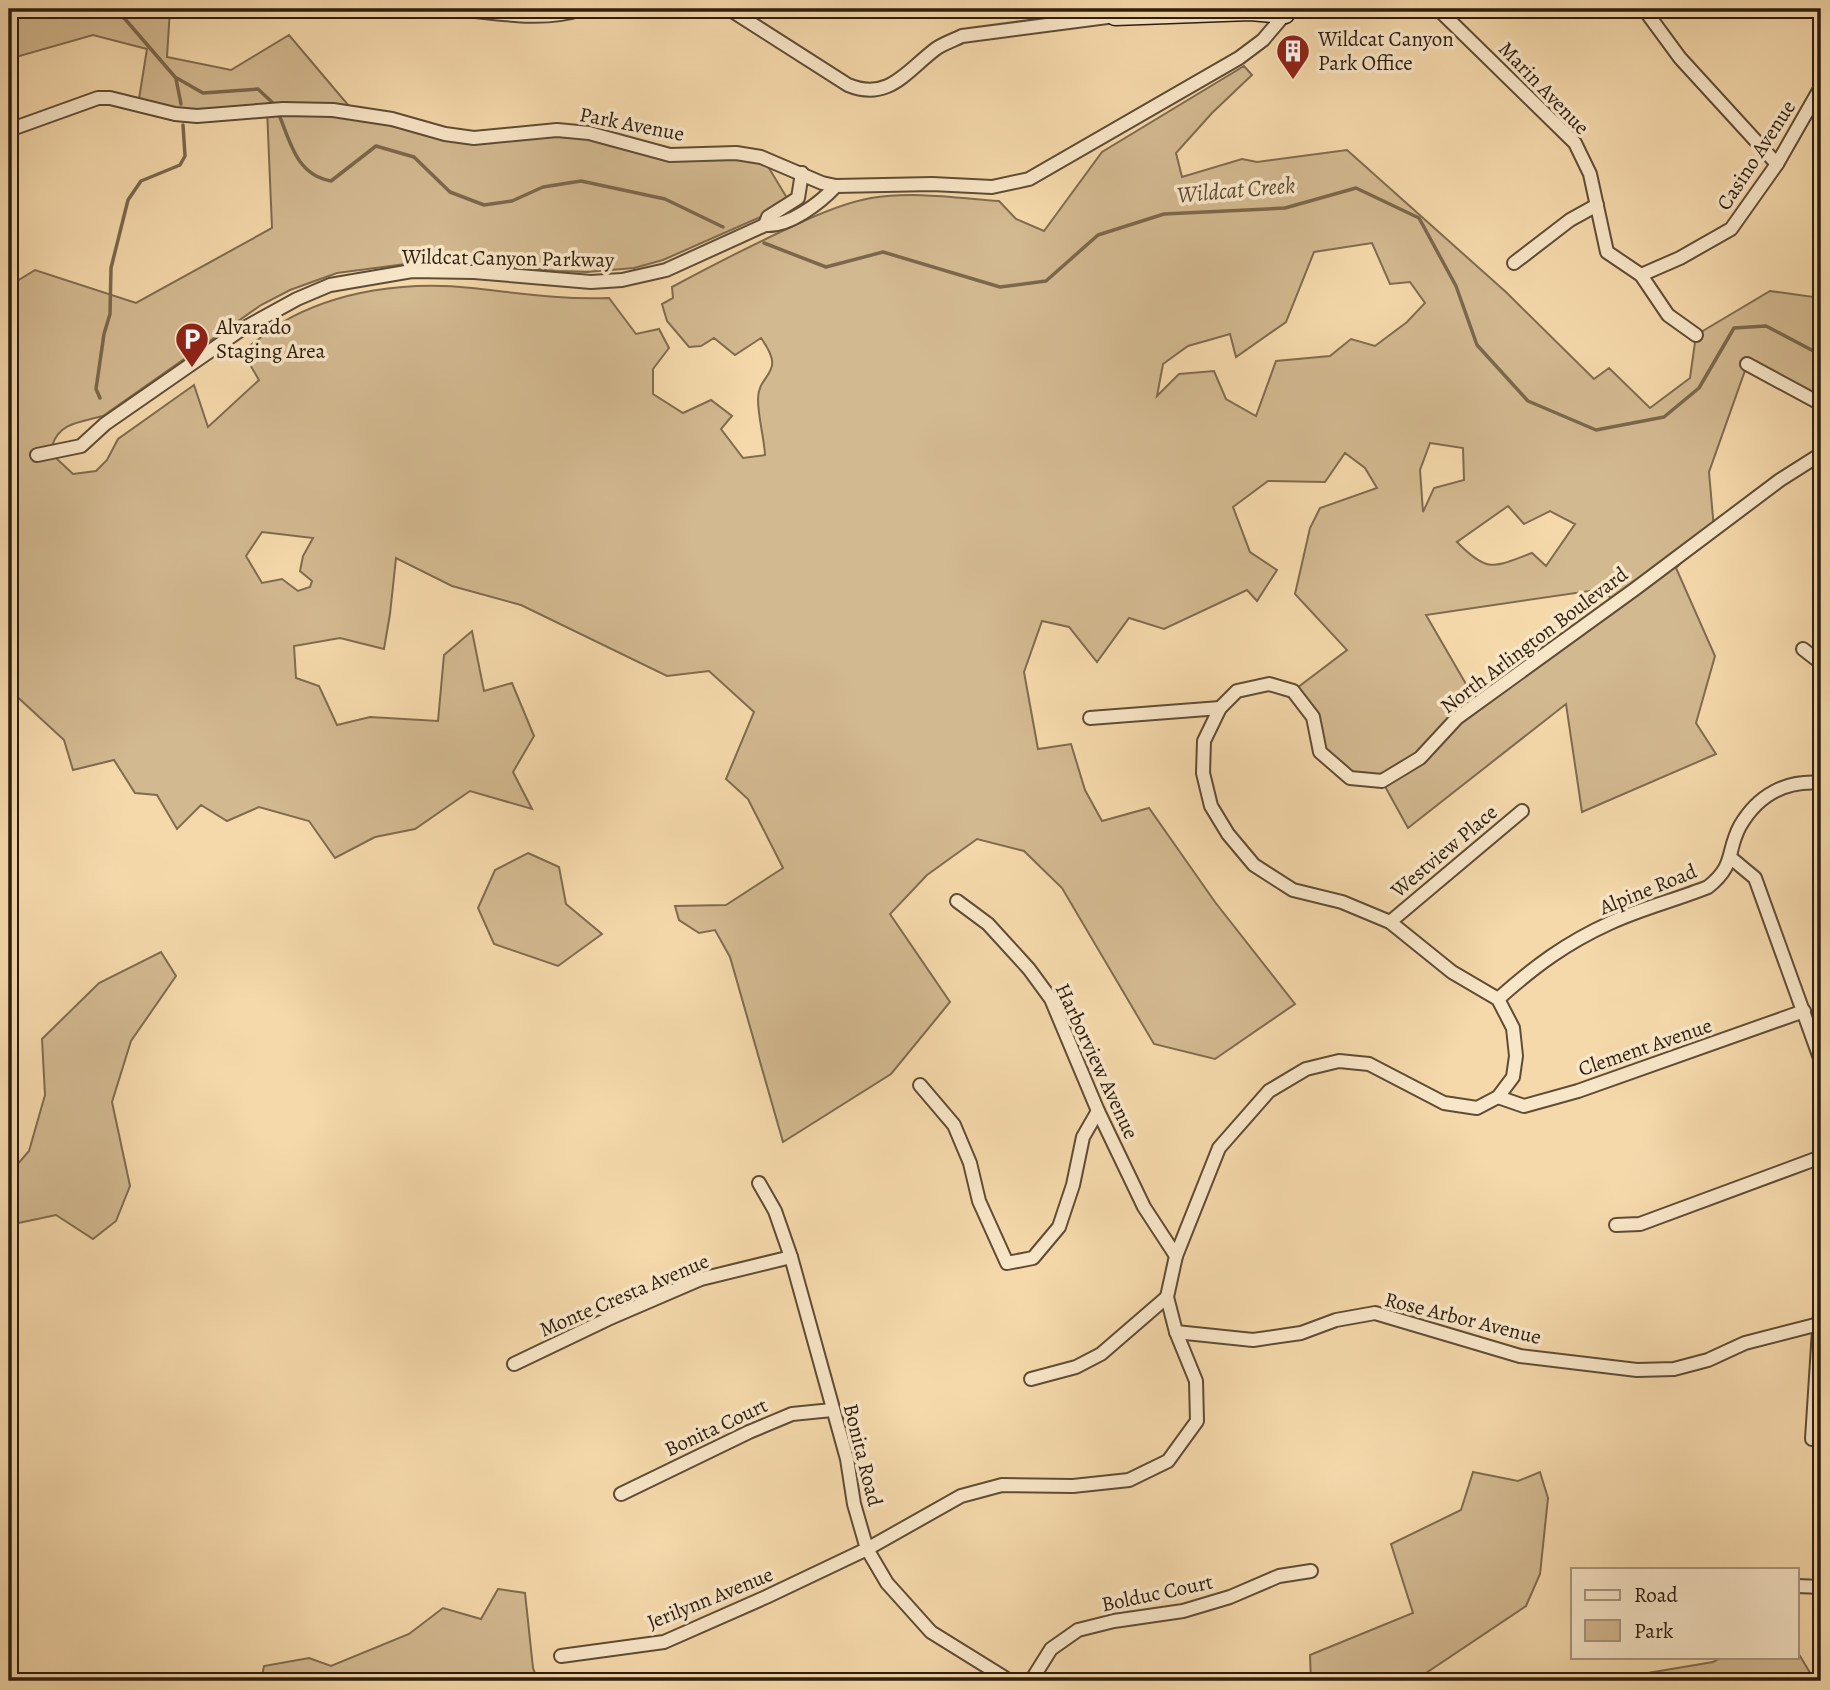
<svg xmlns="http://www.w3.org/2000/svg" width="1830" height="1690" font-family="Alegreya,serif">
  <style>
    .green { fill: #d3b990; stroke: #806b4f; stroke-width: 2; fill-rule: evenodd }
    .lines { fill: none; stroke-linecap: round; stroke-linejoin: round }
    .stream { stroke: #7c674c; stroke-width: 3.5 }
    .minor-casing { stroke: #5f4c35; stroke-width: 16 }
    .secondary-casing { stroke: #2d1d0e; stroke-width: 21 }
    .minor { stroke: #f8e6c8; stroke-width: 12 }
    .secondary { stroke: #f8e6c8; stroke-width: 18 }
    .labels { text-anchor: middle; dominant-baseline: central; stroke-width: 7; stroke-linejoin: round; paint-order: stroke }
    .poi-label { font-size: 21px; fill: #2d1d0e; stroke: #f8e6c8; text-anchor: start }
    .street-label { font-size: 21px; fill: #2d1d0e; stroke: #f8e6c8 }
    .water-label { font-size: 23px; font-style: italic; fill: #5b4832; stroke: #f8e6c8 }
  </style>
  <rect width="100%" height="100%" fill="#f5d9ab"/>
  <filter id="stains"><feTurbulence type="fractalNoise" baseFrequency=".00286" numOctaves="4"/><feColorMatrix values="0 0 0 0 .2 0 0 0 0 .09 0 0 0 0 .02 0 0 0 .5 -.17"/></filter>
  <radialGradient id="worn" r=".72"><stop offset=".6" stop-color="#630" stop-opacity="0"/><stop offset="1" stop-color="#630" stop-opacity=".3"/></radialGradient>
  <g class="green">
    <path d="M 9,9 L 170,9 L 167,57 L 231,70 L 289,35 L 354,112 L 444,129 L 475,133 L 556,125 L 590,127 L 671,149 L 761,155 L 787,198 L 767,214 L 663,260 L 634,268 L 587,272 L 555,271 L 527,268 L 421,262 L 337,273 L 290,290 L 261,305 L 103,416 C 82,422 59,422 52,446 L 57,459 L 73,474 L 96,471 L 107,460 L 118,439 L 194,385 L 208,427 L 259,380 L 242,351 C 255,342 268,332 281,323 C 337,290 408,281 472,288 C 518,293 563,300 609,298 L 636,334 L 659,329 L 669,348 L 653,369 L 653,394 L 683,413 L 711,400 L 732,416 L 721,429 L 743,458 L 765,455 C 764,437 758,417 758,399 C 758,372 788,375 761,338 L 735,355 L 714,338 L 701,346 L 689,347 L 667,321 L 662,304 L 673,298 L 672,287 C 711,266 750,246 791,227 C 816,215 843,203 871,198 C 913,191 957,198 999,201 L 1016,219 L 1044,231 L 1102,152 L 1244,66 L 1252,75 L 1212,113 L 1176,153 L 1182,177 L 1242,159 L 1257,162 L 1347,150 L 1507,293 L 1594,379 L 1609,368 L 1650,408 L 1690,378 L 1696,335 L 1770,291 L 1821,298 L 1821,404 L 1747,365 L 1709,472 L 1714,529 L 1676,568 L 1715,656 L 1696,723 L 1716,754 L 1582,812 L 1566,704 L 1408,828 L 1382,781 L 1350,778 L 1320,752 L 1313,717 L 1293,691 L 1347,650 L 1295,594 L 1310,528 L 1320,508 L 1377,488 L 1365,468 L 1345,453 L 1325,482 L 1268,481 L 1233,507 L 1250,552 L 1277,570 L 1257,601 L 1247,590 L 1164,629 L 1129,618 L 1097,662 L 1069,627 L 1042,621 L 1024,672 L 1038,749 L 1071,744 L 1085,790 L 1102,821 L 1149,808 L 1215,902 L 1295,1004 L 1215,1059 L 1154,1044 L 1062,888 L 1024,851 L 977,839 L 927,875 L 890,914 L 950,1002 L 891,1074 L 783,1142 L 730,957 L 715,930 L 699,933 L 679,920 L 675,906 L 726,905 L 783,868 L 748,799 L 726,779 L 754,712 L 709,671 L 667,676 L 521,605 L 452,586 L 396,558 L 390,614 L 384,649 L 340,638 L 294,646 L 296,678 L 319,686 L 337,725 L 370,717 L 438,721 L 444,655 L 472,631 L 484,691 L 512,683 L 534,736 L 513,772 L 532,809 L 470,791 L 415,829 L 375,837 L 335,858 L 309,821 L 259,807 L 227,821 L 201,805 L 177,829 L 157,795 L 135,793 L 114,760 L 73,770 L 64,740 L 12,692 L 9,693 L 9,286 L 35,270 L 136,303 L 272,228 L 267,109 L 197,116 L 138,105 L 147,49 L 93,35 L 9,59 ZM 1372,243 L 1390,284 L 1410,282 L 1425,303 L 1407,322 L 1375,346 L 1351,339 L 1330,356 L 1276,361 L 1256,416 L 1226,399 L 1214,371 L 1179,374 L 1157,396 L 1163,364 L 1188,346 L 1230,334 L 1236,357 L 1286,322 L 1314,252 ZM 1430,443 L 1463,448 L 1464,480 L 1434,488 L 1423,512 L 1420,470 ZM 1508,506 L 1524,524 L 1550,511 L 1575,524 L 1546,566 L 1532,553 C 1494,567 1488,574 1457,542 ZM 262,532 L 313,538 L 303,556 L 300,571 L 312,581 L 310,587 L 298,591 L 282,579 L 262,583 L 246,556 ZM 1603,589 L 1615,603 L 1477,703 L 1426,615 Z"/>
    <path d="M 528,853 L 559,867 L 566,904 L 602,934 L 558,966 L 494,944 L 478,908 L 495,870 Z"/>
    <path d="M 161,952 L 176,976 L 131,1041 L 112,1102 L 130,1186 L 116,1221 L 93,1239 L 56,1215 L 9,1225 L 9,1174 L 29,1151 L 45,1095 L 42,1039 L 99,983 Z"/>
    <path d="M 1473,1472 L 1518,1481 L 1540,1472 L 1548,1498 L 1540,1574 L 1526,1606 L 1414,1681 L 1311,1681 L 1310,1655 L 1413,1613 L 1391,1544 L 1461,1510 Z"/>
    <path d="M 498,1589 L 525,1593 L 533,1668 L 538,1681 L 261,1681 L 264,1666 L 309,1658 L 331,1666 L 409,1634 L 443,1608 L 481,1619 Z"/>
    <path d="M 1797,1651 L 1815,1681 L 1600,1681 L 1713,1662 L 1722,1657 L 1797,1657 Z"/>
  </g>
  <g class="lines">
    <g class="stream">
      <path d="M 108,9 L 125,19 L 175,77 L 203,93 L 258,89 L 275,105"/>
      <path d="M 176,79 L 181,104"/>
      <path d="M 278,112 C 290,141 296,175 331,181 L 376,146 L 414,157 L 450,192 L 484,205 L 512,201 L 543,187 L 581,181 L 665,199 L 723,227"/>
      <path d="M 764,243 L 826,267 L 883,252 L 1000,287 L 1046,281 L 1098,235 L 1164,214 L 1285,208 L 1356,188 L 1419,218 L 1456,286 L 1477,345 L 1528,401 L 1596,430 L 1664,417 L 1699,388 L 1734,328 L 1766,326 L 1821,355"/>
      <path d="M 100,398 L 96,389 L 104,334 L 110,314 L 111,268 L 128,200 L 141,181 L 180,165 L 185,156 L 183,125"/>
    </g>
    <g class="minor-casing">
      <g id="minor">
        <path d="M 458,9 C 497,13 544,22 582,9"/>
        <path d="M 729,9 L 848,85 C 889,102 907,70 937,48 C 945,43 954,40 962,36 L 1115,16"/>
        <path d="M 1438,9 L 1575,143 L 1590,174 L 1607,252 L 1641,275 L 1668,315 L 1696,335"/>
        <path d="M 1644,9 L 1680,58 L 1777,164"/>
        <path d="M 9,130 L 98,98 L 110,98 L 175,114 L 197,116 L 283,109 L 333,110 L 392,119 L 445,134 L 474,138 L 557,130 L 589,133 L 670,155 L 736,153 L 761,157 L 822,183 L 836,186 L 932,184 L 992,187 L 1029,179 L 1239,58 L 1263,40 L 1285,14"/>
        <path d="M 765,225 L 768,217 L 798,198 L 802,173"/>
        <path d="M 1514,263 L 1570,220 L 1597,205"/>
        <path d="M 1641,275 L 1680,258 L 1731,229 L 1777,164 L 1821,87"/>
        <path d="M 1747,364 L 1821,404"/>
        <path d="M 37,455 L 81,446 L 105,424 L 239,331 L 297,299 L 330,285 L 412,271 L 474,272 L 591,282 L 622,280 L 666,270 L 765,225 C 789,227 820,203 836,186"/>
        <path d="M 1803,649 L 1821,663"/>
        <path d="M 1090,718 L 1220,708"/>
        <path d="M 1731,858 L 1755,878 L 1821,1061"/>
        <path d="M 957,901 L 988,924 L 1029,969 L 1051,999 L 1098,1111 L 1144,1207 L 1176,1256"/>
        <path d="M 1390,922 L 1522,811"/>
        <path d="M 1498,999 C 1535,966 1566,943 1610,923 C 1642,908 1676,900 1708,887 C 1736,865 1726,852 1740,826 C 1758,795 1786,780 1821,783"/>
        <path d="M 920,1085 L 954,1125 L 970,1163 L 979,1201 L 1007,1263 L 1033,1258 L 1059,1227 L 1073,1185 L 1083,1137 L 1098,1111"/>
        <path d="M 1498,1097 L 1524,1106 L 1578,1091 L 1804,1011"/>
        <path d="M 759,1183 L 775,1211 L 791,1257 L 847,1459 L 854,1504 L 867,1549 L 887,1583 L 931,1632 L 1010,1681"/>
        <path d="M 1616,1225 L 1640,1224 L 1821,1157"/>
        <path d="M 1176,1332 L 1253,1340 L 1301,1333 L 1336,1320 L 1375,1313 L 1520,1356 L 1637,1370 L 1674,1369 L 1708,1360 L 1745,1343 L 1819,1324"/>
        <path d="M 514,1364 L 608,1319 L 701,1279 L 791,1257"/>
        <path d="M 1031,1379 L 1076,1367 L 1101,1354 L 1167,1297"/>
        <path d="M 1812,1439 L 1821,1299"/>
        <path d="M 621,1494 L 749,1432 L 792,1414 L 832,1410"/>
        <path d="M 1797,1586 L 1821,1587"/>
        <path d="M 561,1656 L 664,1642 L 766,1597 L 867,1549 L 961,1496 L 1002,1485 L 1073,1486 L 1129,1480 L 1168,1461 L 1197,1421 L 1196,1381 L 1176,1332 L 1167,1297 L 1176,1256 L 1219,1148 L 1269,1091 L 1306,1069 L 1339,1061 L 1369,1064 L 1444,1103 L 1477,1108 L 1498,1097 L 1513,1077 L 1516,1056 L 1513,1028 L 1498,999 L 1452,972 L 1390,922 L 1342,902 L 1293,890 L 1254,865 L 1228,834 L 1211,806 L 1203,773 L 1204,741 L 1220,708 L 1237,691 L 1269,684 L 1293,691 L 1313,717 L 1320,752 L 1350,778 L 1382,781 L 1420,758 L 1457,718 L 1635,589 L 1780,480 L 1821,454"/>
        <path d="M 1031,1681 L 1051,1649 L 1078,1630 L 1114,1621 L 1183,1611 L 1230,1597 L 1279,1576 L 1311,1571"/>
      </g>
    </g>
    <g class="secondary-casing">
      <path id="secondary" d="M 1114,9 L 1115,16 L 1250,11 L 1285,14 L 1287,9"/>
    </g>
    <use href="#minor" class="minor"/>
    <use href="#secondary" class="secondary"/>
  </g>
  <defs>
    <g id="building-pin" transform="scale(1.75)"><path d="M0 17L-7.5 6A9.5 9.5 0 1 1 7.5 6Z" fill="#8f2418" stroke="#f8e6c8"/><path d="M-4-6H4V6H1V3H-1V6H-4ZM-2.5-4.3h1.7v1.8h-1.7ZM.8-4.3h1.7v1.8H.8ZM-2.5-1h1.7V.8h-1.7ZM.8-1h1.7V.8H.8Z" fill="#fff"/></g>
    <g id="parking-pin" transform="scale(1.75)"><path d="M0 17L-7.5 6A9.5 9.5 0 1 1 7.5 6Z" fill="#8f2418" stroke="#f8e6c8"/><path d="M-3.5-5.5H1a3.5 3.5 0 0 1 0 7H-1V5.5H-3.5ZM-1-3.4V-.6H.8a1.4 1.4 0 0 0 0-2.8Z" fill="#fff"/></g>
  </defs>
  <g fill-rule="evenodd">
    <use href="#building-pin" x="1293" y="51"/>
    <use href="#parking-pin" x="192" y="339"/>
  </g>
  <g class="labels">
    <g class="poi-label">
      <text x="1318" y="39">Wildcat Canyon<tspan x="1318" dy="24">Park Office</tspan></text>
      <text x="216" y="327">Alvarado<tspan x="216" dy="24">Staging Area</tspan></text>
    </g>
    <g class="street-label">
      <text transform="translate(1544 88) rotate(46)">Marin Avenue</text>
      <text transform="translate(632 124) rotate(11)">Park Avenue</text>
      <text transform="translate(1756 155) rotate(-57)">Casino Avenue</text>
      <text transform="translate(508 258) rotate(1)">Wildcat Canyon Parkway</text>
      <text transform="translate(1534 640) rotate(-37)">North Arlington Boulevard</text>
      <text transform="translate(1444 851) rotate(-40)">Westview Place</text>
      <text transform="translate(1648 889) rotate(-22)">Alpine Road</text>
      <text transform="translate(1645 1047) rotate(-19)">Clement Avenue</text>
      <text transform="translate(1097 1061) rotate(65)">Harborview Avenue</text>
      <text transform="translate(624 1295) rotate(-23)">Monte Cresta Avenue</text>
      <text transform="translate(1463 1318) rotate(14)">Rose Arbor Avenue</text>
      <text transform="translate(716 1427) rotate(-25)">Bonita Court</text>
      <text transform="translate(863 1455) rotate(76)">Bonita Road</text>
      <text transform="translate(1157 1593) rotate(-12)">Bolduc Court</text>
      <text transform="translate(710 1598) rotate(-22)">Jerilynn Avenue</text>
    </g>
    <g class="water-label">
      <text transform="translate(1236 190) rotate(-5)">Wildcat Creek</text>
    </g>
  </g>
  <rect width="1830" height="1690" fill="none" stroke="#f5d9ab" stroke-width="35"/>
  <rect x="10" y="10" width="1809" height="1669" fill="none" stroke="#2d1d0e" stroke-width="3.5"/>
  <rect x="18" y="18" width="1795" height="1655" fill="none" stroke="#2d1d0e" stroke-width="2"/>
  <rect x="1571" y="1568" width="228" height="91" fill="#f8e6c8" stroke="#a7967e" stroke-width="2"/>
  <rect x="1585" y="1590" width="35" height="10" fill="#f8e6c8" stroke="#a7967e" stroke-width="2"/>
  <text x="1634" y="1602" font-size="21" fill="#2d1d0e">Road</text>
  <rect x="1585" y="1620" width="35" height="21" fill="#d3b990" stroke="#a7967e" stroke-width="2"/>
  <text x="1634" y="1638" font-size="21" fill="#2d1d0e">Park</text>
  <rect width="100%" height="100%" filter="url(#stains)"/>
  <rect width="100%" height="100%" fill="url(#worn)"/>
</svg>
